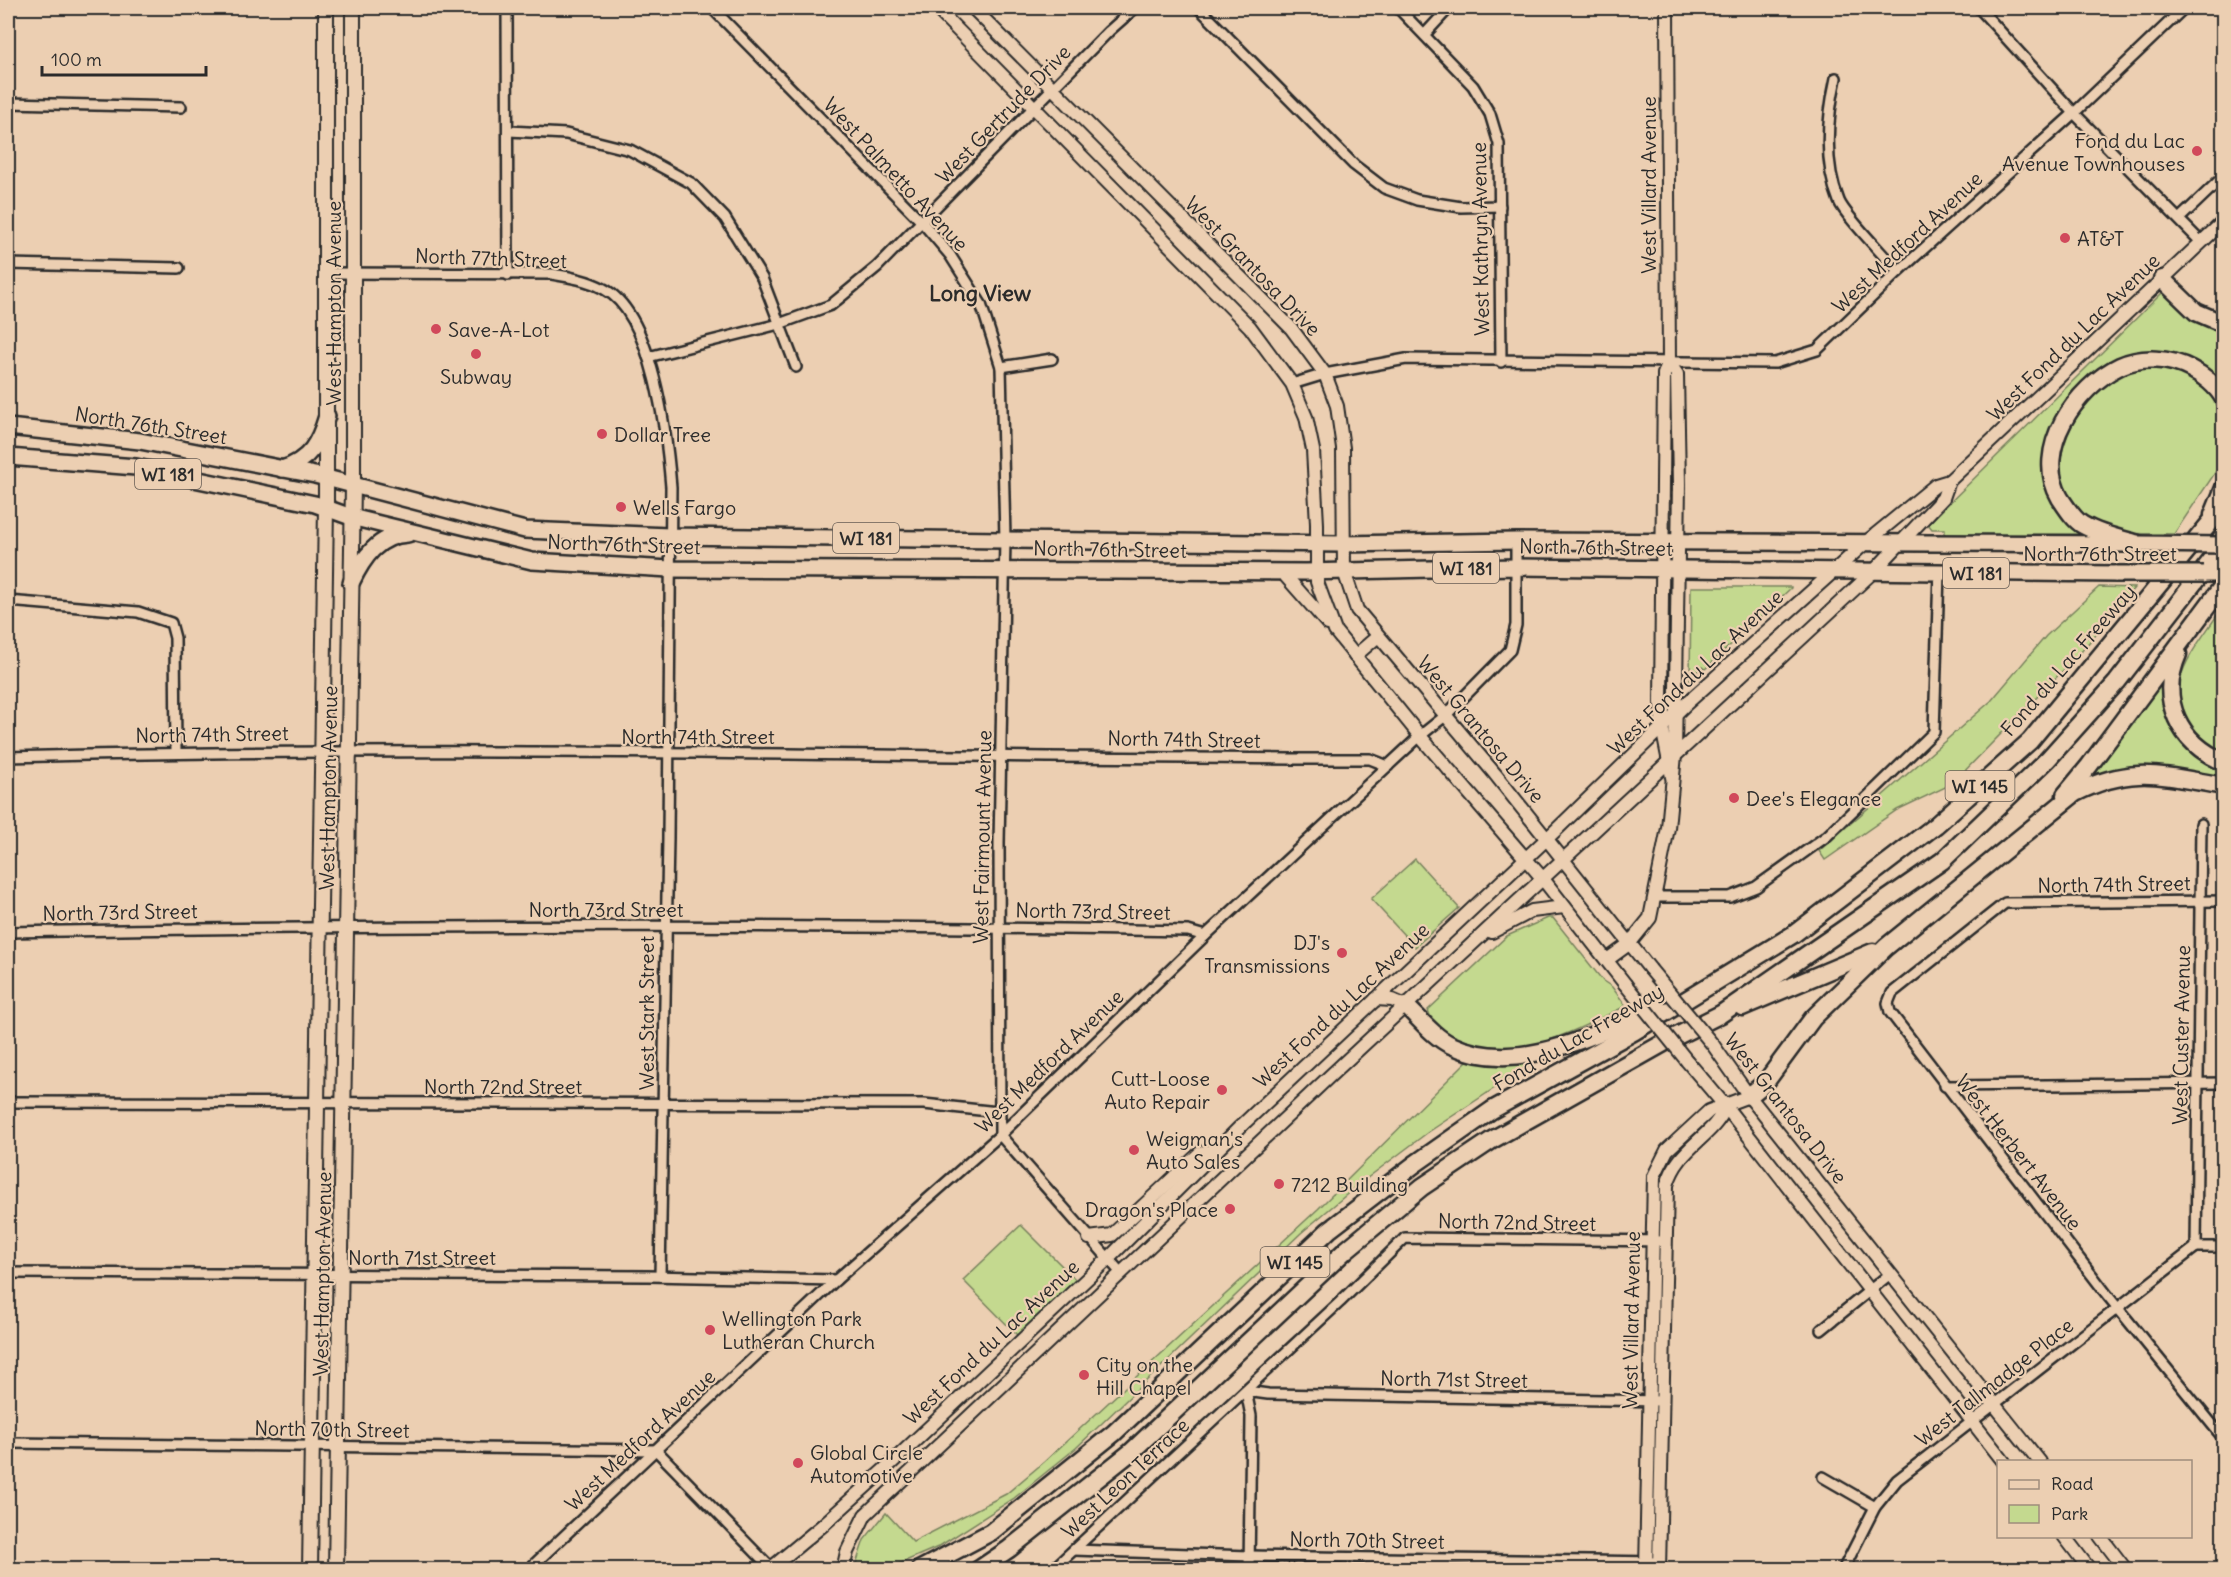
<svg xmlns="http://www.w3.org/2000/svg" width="2231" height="1577" font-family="Delius,sans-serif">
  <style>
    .green { fill: #c4d98f; stroke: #78825d; stroke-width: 1.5 }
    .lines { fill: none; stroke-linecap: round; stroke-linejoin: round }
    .minor-casing { stroke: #2b2b2b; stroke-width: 14 }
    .tertiary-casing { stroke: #2b2b2b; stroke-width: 16 }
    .secondary-casing { stroke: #2b2b2b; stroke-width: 18 }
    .primary-casing { stroke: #2b2b2b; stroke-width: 20 }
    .motorway-casing { stroke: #2b2b2b; stroke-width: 21 }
    .minor { stroke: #eccfb2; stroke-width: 9 }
    .tertiary { stroke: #eccfb2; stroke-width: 12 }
    .secondary { stroke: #eccfb2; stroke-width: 14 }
    .primary { stroke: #eccfb2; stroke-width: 15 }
    .motorway { stroke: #eccfb2; stroke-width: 16 }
    .tertiary-bridge-casing { stroke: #2b2b2b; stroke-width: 16; stroke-linecap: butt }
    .primary-bridge-casing { stroke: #2b2b2b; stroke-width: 20; stroke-linecap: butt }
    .tertiary-bridge { stroke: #eccfb2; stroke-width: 12 }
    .primary-bridge { stroke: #eccfb2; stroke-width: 15 }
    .poi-dot { fill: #d1495b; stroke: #eccfb2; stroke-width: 2 }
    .labels { text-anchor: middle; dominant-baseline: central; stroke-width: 4.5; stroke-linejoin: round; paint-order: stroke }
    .shield { fill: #eccfb2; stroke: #655c54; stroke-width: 1.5 }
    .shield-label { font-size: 18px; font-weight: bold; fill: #2b2b2b }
    .street-label { font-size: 20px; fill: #2b2b2b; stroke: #eccfb2 }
    .poi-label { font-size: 20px; fill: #2b2b2b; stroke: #eccfb2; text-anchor: start }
    .quarter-label { font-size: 22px; font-weight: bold; fill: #2b2b2b; stroke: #eccfb2 }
  </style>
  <rect width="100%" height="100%" fill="#eccfb2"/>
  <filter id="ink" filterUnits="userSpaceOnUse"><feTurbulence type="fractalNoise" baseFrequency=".0167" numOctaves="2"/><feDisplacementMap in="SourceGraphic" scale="12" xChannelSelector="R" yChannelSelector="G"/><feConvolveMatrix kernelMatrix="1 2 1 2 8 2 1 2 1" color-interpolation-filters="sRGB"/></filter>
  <g filter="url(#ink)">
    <g class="green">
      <path d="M 2162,293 L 2167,293 L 2223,328 L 2223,388 L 2159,355 L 2079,395 L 2049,466 L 2084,534 L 1945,535 L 1945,529 L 1932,529 L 1928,524 Z"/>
      <path d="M 2163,365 L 2194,376 L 2222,405 L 2223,461 L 2174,534 C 2146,533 2118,537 2093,523 C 2030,487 2069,404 2119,376 C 2133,368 2147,367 2163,365 Z"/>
      <path d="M 1691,587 L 1791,587 L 1791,588 L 1705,669 L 1702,667 L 1692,676 L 1694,679 L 1690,683 Z"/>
      <path d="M 2099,587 L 2134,588 L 2081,652 L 1952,784 L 1897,810 L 1825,860 L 1819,851 L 1991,701 L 2046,636 Z"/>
      <path d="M 2223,597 L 2223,755 C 2213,751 2206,743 2198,736 C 2154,694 2192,653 2218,614 L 2216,609 Z"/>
      <path d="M 2165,667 L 2168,709 L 2223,766 L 2223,780 L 2085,779 Z"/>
      <path d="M 1415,859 L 1459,908 L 1415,947 L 1371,899 Z"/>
      <path d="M 1548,918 L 1553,918 L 1603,981 L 1612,987 L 1626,1006 C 1577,1029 1499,1074 1447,1035 C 1437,1027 1432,1023 1428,1010 L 1507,936 Z"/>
      <path d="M 1471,1057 L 1537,1060 L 1427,1133 L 1358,1185 L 1301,1233 L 1076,1448 L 1013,1499 L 938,1547 L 887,1569 L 854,1570 L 864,1540 L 886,1513 L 913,1542 L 1006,1494 L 1044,1462 L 1318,1209 Z"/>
      <path d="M 1021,1225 L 1077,1281 L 1017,1335 L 963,1280 Z"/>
    </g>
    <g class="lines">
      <g class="minor-casing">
        <g id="minor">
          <path d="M 507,8 L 508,275"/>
          <path d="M 712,8 L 922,222 L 950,255 L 981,304 L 1001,367 L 1005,539 L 999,843 L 1000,1135 L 1121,1273"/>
          <path d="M 1199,8 L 1354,165 L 1384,188 L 1417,200 L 1461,207 L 1500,206"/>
          <path d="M 1398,8 L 1473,86 L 1490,114 L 1499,144 L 1501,362"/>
          <path d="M 1979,8 L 2074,113 L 2201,242"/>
          <path d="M 1425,34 L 1449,8"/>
          <path d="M 1836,78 C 1827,118 1823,162 1839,201 C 1845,216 1886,257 1898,272"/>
          <path d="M 8,103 L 181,107"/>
          <path d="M 509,131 L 566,134 L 630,150 L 691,183 L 725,218 L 762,278 L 796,367"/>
          <path d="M 2179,219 L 2224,176"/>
          <path d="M 8,264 L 179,268"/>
          <path d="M 327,273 L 552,274 C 570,277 588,280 604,289 C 653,314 667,437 671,487 L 668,838 L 660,1276"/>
          <path d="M 648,357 L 779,324 L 831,305 L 877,267 L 1109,31 L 1135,8"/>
          <path d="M 1001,367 L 1052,359"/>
          <path d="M 1292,384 L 1325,374 L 1406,359 L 1775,363 L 1817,350 L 1898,272 L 2074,113 L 2184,8"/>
          <path d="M 8,601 L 138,612 L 171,623 L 175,638 L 176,752"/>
          <path d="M 8,757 C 462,744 916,759 1370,759 L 1388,766"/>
          <path d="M 1656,897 L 1730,897 L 1756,887 L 1827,836 L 1934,732 L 1939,572"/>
          <path d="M 2224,901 L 2005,903 L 1892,993 L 1888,1003 L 1890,1012 L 2108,1296 L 2224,1439"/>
          <path d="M 8,932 C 401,925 794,924 1188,931 L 1205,936"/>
          <path d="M 1945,1086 L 2224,1083"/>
          <path d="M 8,1102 L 924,1104 L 998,1112"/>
          <path d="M 2196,1247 L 2201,824"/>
          <path d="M 2196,1247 L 2224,1247"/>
          <path d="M 8,1273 L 648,1276 L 836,1280"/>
          <path d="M 1821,1330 L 1890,1274"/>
          <path d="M 8,1443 L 656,1450 L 771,1568"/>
          <path d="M 1823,1477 L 1875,1507"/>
          <path d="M 1074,1550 L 1249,1556 L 1660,1562"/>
          <path d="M 528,1570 L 836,1280 L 1000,1135 L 1205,936 L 1420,736 L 1445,716 L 1510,650 L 1516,625 L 1516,541"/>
          <path d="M 1052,1570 L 1340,1302 L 1405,1238 L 1666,1241"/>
          <path d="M 1249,1570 L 1251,1416 L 1246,1391 L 1268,1394 L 1662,1401"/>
          <path d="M 1843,1570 L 1875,1507 L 1897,1480 L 2196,1247"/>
        </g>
      </g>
      <g class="tertiary-casing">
        <g id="tertiary">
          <path d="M 936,8 L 1250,327 L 1292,384 L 1306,417 L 1313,450 L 1317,524 L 1317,582 L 1335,631 L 1420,736 L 1543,879 L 1625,984"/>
          <path d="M 973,8 L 1291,328 L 1325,374 L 1337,406 L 1343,448 L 1344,571 L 1357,610 L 1495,774 L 1650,969"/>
          <path d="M 1667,8 L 1669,363 L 1664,374 L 1661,702 L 1662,727 L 1672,777"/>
          <path d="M 1282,572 L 1328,624"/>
          <path d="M 1355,656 L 1377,637"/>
          <path d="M 1492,932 L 1532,911 L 1564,907"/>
          <path d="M 1607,960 L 1629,944 L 1650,918 L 1668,828 L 1675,755 L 1679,484 L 1677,374 L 1669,363"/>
          <path d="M 1376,999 L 1392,1000 L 1406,1006"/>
          <path d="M 1713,1045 L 1749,1096 L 2040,1462"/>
          <path d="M 1687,1061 L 1726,1107 L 2004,1462"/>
          <path d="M 1089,1238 L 1112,1235 L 1200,1153 L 1217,1150"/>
          <path d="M 2064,1536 L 2090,1570"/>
          <path d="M 2100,1536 L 2126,1570"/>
          <path d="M 769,1570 L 823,1525 L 886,1468 L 1108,1259 L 1240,1127 L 1555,831 L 1687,703 L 1864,544 L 1936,485 L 1949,481"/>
          <path d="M 843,1570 L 847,1552 L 865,1515 L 1331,1075 L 1874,571 L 1943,498 L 1949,481 L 2224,221"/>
          <path d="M 1646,1570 L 1654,1176 L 1667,1150 L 1709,1111 L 1749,1096"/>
          <path d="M 1659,1570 L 1667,1185 C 1678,1147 1711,1139 1726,1107"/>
        </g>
      </g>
      <g class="secondary-casing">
        <g id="secondary">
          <path d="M 310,1570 L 326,507 L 326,8"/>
          <path d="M 336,1570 L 353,485 L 353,8"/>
        </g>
      </g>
      <g class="primary-casing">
        <g id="primary">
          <path d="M 8,427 L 140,441 L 315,475 L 525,530 L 669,536 L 1342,544 L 1516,541 L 2129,544"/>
          <path d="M 8,457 L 136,467 L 315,504 L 351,517 L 532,561 L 670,569 L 1306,572 L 1515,567 L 2116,574"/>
          <path d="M 282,469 C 310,460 319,443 327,416"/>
          <path d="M 2204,574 L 2224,574"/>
          <path d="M 351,583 C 363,558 378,535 408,534"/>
        </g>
      </g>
      <g class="motorway-casing">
        <g id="motorway">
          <path d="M 2162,279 L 2196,312 L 2224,324"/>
          <path d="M 2213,515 L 2224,488"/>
          <path d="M 2139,544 C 2121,539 2101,535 2083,525 C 2074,520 2066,507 2060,498 C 2032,450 2076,387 2120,366 C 2142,356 2170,358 2191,369 C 2203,375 2217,386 2224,399"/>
          <path d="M 2178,654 C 2158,700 2179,743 2224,762"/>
          <path d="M 2065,795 L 2089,766 L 2224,584"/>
          <path d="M 1406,1006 C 1420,1019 1434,1037 1451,1045 C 1519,1077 1595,1033 1658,1008"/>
          <path d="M 1742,1007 L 1873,952"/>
          <path d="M 1749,1096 L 1765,1083 L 1813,1018 L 1886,947 L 2075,793 C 2133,764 2163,776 2224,786"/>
          <path d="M 919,1570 L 991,1532 L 1114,1433 L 1329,1230 L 1415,1164 L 1492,1110 L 1635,1031 L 1794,934 L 1936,825 L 2030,741 L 2224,506"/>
          <path d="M 978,1570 L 1009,1549 L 1131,1452 L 1346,1250 L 1422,1187 L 1492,1140 L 1669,1040 L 1721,1014 L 1942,861 L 2048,759 L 2117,682 L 2224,544"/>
        </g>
      </g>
      <use href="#minor" class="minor"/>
      <use href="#tertiary" class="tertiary"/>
      <use href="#secondary" class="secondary"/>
      <use href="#primary" class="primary"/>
      <use href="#motorway" class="motorway"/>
      <g class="tertiary-bridge-casing">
        <g id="tertiary-bridge">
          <path d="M 1650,969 L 1713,1045"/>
          <path d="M 1625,984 L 1687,1061"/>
        </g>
      </g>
      <g class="primary-bridge-casing">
        <g id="primary-bridge">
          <path d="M 2139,544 L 2224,545"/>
          <path d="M 2116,574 L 2204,574"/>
        </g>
      </g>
      <use href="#tertiary-bridge" class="tertiary-bridge"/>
      <use href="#primary-bridge" class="primary-bridge"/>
    </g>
  </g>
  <g class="poi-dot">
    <circle cx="2197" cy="151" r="6"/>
    <circle cx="2065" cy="238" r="6"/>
    <circle cx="436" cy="329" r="6"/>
    <circle cx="476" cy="354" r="6"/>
    <circle cx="602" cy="434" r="6"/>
    <circle cx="621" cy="507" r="6"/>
    <circle cx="1734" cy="798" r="6"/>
    <circle cx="1342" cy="953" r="6"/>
    <circle cx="1222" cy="1090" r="6"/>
    <circle cx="1134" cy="1150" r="6"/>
    <circle cx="1279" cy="1184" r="6"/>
    <circle cx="1230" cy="1209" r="6"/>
    <circle cx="710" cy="1330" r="6"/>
    <circle cx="1084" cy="1375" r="6"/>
    <circle cx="798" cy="1463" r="6"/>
  </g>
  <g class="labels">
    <g class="shield">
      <rect x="135" y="459" width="66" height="30" rx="4.5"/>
      <rect x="833" y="523" width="66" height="30" rx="4.5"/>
      <rect x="1433" y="553" width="66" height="30" rx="4.5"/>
      <rect x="1943" y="558" width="66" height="30" rx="4.5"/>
      <rect x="1945.5" y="771" width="69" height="30" rx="4.5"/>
      <rect x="1260.5" y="1247" width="69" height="30" rx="4.5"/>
    </g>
    <g class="shield-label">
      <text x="168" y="474">WI 181</text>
      <text x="866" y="538">WI 181</text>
      <text x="1466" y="568">WI 181</text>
      <text x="1976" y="573">WI 181</text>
      <text x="1980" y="786">WI 145</text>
      <text x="1295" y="1262">WI 145</text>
    </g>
    <g class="street-label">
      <text transform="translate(1003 114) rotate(-46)">West Gertrude Drive</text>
      <text transform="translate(896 174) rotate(47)">West Palmetto Avenue</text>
      <text transform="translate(1648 185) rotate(-90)">West Villard Avenue</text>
      <text transform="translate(1480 239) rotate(-91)">West Kathryn Avenue</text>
      <text transform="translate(1907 242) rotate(-43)">West Medford Avenue</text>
      <text transform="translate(491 258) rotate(2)">North 77th Street</text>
      <text transform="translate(1253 266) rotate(46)">West Grantosa Drive</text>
      <text transform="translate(333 303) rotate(-90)">West Hampton Avenue</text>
      <text transform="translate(2073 337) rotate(-44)">West Fond du Lac Avenue</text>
      <text transform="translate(151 425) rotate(9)">North 76th Street</text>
      <text transform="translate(624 544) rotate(2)">North 76th Street</text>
      <text transform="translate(1596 547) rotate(1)">North 76th Street</text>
      <text transform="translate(1110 549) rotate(1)">North 76th Street</text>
      <text x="2100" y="553">North 76th Street</text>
      <text transform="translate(2068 660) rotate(-49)">Fond du Lac Freeway</text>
      <text transform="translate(1695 672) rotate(-43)">West Fond du Lac Avenue</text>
      <text transform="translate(1481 729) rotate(50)">West Grantosa Drive</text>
      <text transform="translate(212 734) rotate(-1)">North 74th Street</text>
      <text x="698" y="736">North 74th Street</text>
      <text transform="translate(1184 739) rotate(1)">North 74th Street</text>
      <text transform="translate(328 788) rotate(-89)">West Hampton Avenue</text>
      <text transform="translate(982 837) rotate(-89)">West Fairmount Avenue</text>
      <text transform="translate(2114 884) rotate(-1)">North 74th Street</text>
      <text x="606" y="909">North 73rd Street</text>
      <text transform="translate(1093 911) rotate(1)">North 73rd Street</text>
      <text transform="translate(120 912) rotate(-1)">North 73rd Street</text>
      <text transform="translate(1341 1005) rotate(-43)">West Fond du Lac Avenue</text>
      <text transform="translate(646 1013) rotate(-90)">West Stark Street</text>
      <text transform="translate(2181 1035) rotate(-89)">West Custer Avenue</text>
      <text transform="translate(1578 1037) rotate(-30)">Fond du Lac Freeway</text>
      <text transform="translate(1049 1061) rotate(-44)">West Medford Avenue</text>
      <text x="503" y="1086">North 72nd Street</text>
      <text transform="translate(1786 1108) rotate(52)">West Grantosa Drive</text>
      <text transform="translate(2019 1152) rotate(52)">West Herbert Avenue</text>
      <text transform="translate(1517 1222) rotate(1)">North 72nd Street</text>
      <text x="422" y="1257">North 71st Street</text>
      <text transform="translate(322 1274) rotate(-89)">West Hampton Avenue</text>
      <text transform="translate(1631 1320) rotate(-89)">West Villard Avenue</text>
      <text transform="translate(991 1342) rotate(-43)">West Fond du Lac Avenue</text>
      <text transform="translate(1454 1379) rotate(1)">North 71st Street</text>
      <text transform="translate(1994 1382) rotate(-38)">West Tallmadge Place</text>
      <text transform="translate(332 1429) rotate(1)">North 70th Street</text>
      <text transform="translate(640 1440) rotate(-43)">West Medford Avenue</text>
      <text transform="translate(1125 1478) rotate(-43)">West Leon Terrace</text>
      <text transform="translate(1367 1540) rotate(1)">North 70th Street</text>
    </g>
    <g class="poi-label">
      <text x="2185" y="140" text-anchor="end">Fond du Lac<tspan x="2185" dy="23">Avenue Townhouses</tspan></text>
      <text x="2077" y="238">AT&amp;T</text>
      <text x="448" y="329">Save-A-Lot</text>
      <text x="476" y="376" text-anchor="middle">Subway</text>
      <text x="614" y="434">Dollar Tree</text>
      <text x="633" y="507">Wells Fargo</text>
      <text x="1746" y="798">Dee's Elegance</text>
      <text x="1330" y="942" text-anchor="end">DJ's<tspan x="1330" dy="23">Transmissions</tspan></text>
      <text x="1210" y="1078" text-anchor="end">Cutt-Loose<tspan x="1210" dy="23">Auto Repair</tspan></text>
      <text x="1146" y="1138">Weigman's<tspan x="1146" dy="23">Auto Sales</tspan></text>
      <text x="1291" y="1184">7212 Building</text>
      <text x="1218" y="1209" text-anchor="end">Dragon's Place</text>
      <text x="722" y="1318">Wellington Park<tspan x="722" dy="23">Lutheran Church</tspan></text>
      <text x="1096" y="1364">City on the<tspan x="1096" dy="23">Hill Chapel</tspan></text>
      <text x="810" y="1452">Global Circle<tspan x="810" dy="23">Automotive</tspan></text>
    </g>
    <g class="quarter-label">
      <text x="980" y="293">Long View</text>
    </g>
  </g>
  <rect width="2231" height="1577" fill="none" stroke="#eccfb2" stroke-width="30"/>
  <rect x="15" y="15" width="2201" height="1547" fill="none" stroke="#2b2b2b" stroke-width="2" filter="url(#ink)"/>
  <rect x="1997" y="1460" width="195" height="78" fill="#eccfb2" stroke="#9f8d7c" stroke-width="1.5"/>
  <rect x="2009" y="1480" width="30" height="9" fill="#eccfb2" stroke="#9f8d7c" stroke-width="1.5"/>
  <text x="2051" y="1490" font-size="18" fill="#2b2b2b">Road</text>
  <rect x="2009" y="1505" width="30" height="18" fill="#c4d98f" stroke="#9f8d7c" stroke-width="1.5"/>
  <text x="2051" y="1520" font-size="18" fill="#2b2b2b">Park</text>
  <path d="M42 66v9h164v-9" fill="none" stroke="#2b2b2b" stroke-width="3"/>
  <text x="51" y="66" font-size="18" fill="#2b2b2b" stroke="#eccfb2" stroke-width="4.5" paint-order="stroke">100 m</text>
</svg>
